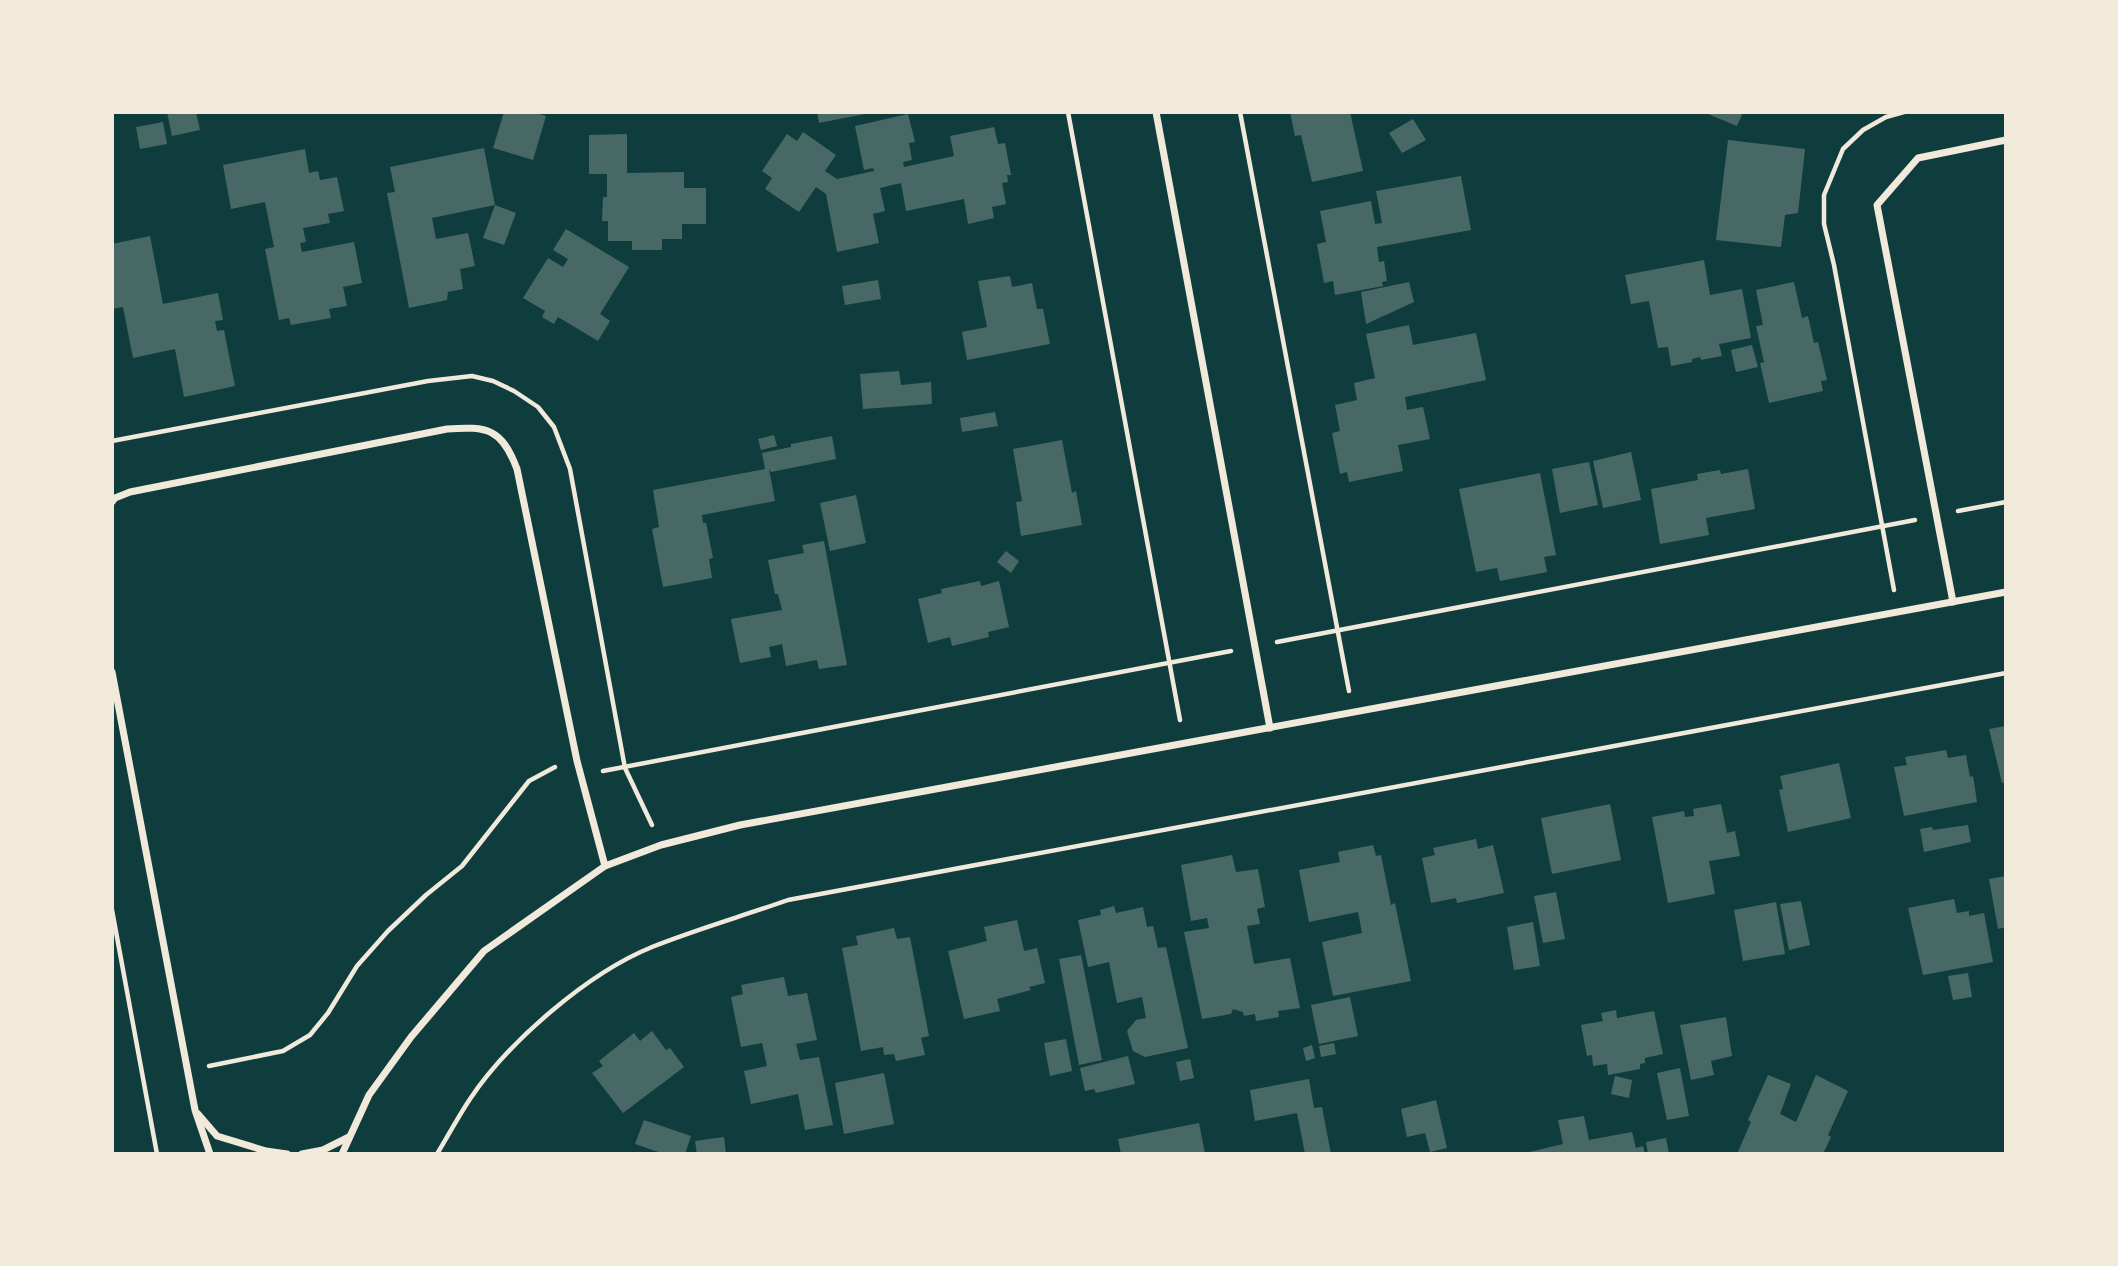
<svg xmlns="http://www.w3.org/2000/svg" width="2118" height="1266" font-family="Mulish,sans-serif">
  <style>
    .building { fill: #486865 }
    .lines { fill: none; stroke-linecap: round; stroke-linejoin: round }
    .path { stroke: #f1e9da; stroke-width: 4.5 }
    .minor { stroke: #f1e9da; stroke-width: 7 }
  </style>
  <rect width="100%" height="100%" fill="#0f3d3e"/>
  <g class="building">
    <path d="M 167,112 L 196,112 L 200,130 L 172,136 Z"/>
    <path d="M 504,112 L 533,112 L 546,116 L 533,160 L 493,148 Z"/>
    <path d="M 817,112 L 869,112 L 870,113 L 819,123 Z"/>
    <path d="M 1290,112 L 1350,112 L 1363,171 L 1312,182 L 1301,135 L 1295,136 Z"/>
    <path d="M 1703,112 L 1743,112 L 1737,126 Z"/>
    <path d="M 908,114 L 915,142 L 909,143 L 912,160 L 903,162 L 904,167 L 954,156 L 950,136 L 994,127 L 998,144 L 1005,143 L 1011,175 L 1007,175 L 1008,182 L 1002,183 L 1006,204 L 992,207 L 994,218 L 968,224 L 964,199 L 906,211 L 901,183 L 880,188 L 885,211 L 873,214 L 879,243 L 837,252 L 826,194 L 816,187 L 799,212 L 765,189 L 772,178 L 762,171 L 787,134 L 797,141 L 803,132 L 836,155 L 825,171 L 837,179 L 874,171 L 873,168 L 864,170 L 855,126 Z"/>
    <path d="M 1413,119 L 1426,140 L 1402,153 L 1389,133 Z"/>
    <path d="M 163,122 L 167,144 L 140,149 L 136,127 Z"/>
    <path d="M 627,134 L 627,173 L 684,172 L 684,188 L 706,188 L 706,224 L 682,224 L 682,239 L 662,239 L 662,250 L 632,250 L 632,241 L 608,241 L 608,221 L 602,221 L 603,197 L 607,197 L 607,174 L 589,174 L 589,135 Z"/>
    <path d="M 1728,140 L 1805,149 L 1798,213 L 1785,215 L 1781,247 L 1716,240 Z"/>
    <path d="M 484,148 L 495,205 L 432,218 L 436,239 L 468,233 L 475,266 L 460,269 L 463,289 L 448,292 L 447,300 L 409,308 L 387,193 L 395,192 L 390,167 Z"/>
    <path d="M 305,149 L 309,173 L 318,171 L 320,180 L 337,177 L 344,211 L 328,214 L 330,223 L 303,228 L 306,242 L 300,243 L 302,252 L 354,242 L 362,283 L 343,287 L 347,306 L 329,309 L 331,318 L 291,325 L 289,318 L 279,320 L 265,249 L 274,247 L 265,202 L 231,209 L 223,165 Z"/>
    <path d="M 1461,176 L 1471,230 L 1377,247 L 1379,262 L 1384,261 L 1387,281 L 1382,282 L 1383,286 L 1335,295 L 1333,281 L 1324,283 L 1317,244 L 1326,242 L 1320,211 L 1371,201 L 1375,224 L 1382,223 L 1376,191 Z"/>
    <path d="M 495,205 L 516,213 L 504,245 L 483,238 Z"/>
    <path d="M 566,229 L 629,267 L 600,314 L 610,321 L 598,341 L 558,317 L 554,324 L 542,317 L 545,311 L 523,298 L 548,258 L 563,267 L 568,259 L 553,250 Z"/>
    <path d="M 150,236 L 163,304 L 218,293 L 223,320 L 215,321 L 217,331 L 224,330 L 235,386 L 184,397 L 175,349 L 133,358 L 123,307 L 112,309 L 112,244 Z"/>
    <path d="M 1704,260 L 1710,295 L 1742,289 L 1751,338 L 1719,344 L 1722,356 L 1701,360 L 1700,357 L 1692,359 L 1692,362 L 1671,366 L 1668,347 L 1658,348 L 1649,301 L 1631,304 L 1625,275 Z"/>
    <path d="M 1010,276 L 1012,287 L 1032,283 L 1037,309 L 1043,309 L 1050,344 L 967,360 L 962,332 L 987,327 L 978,281 Z"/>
    <path d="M 878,280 L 881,299 L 845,305 L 842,286 Z"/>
    <path d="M 1409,282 L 1414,302 L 1366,324 L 1361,292 Z"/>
    <path d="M 1794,282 L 1802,318 L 1808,316 L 1814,343 L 1818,342 L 1827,380 L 1821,381 L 1823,391 L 1769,403 L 1760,363 L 1764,362 L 1756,326 L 1763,325 L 1756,290 Z"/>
    <path d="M 1409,325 L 1413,345 L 1476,333 L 1486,380 L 1405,397 L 1407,410 L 1423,407 L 1430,439 L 1398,445 L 1403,471 L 1349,482 L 1347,472 L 1340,474 L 1332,433 L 1340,431 L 1335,405 L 1357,400 L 1354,383 L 1375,378 L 1366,334 Z"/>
    <path d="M 1752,345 L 1758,367 L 1736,372 L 1731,350 Z"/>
    <path d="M 899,371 L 901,385 L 931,382 L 932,404 L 863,409 L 860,374 Z"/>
    <path d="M 995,412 L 998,426 L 962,432 L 960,418 Z"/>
    <path d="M 774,435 L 777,446 L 761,450 L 758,439 Z"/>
    <path d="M 832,436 L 836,459 L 771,472 L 769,469 L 775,501 L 702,515 L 703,523 L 706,523 L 713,558 L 709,559 L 712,578 L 663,587 L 652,529 L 659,527 L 653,490 L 765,469 L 762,453 L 791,447 L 791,444 Z"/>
    <path d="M 1062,440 L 1072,493 L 1076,491 L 1082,525 L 1021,536 L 1016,502 L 1022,501 L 1013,449 Z"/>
    <path d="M 1631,452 L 1641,500 L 1603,508 L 1593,461 Z"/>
    <path d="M 1589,462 L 1598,505 L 1560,513 L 1552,469 Z"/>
    <path d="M 1748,469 L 1755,509 L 1706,518 L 1709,535 L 1660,544 L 1651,489 L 1698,480 L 1697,474 L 1720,470 L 1721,474 Z"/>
    <path d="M 1540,473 L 1556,555 L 1544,557 L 1547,572 L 1500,581 L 1497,568 L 1476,572 L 1459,489 Z"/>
    <path d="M 856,495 L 866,543 L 830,551 L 820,503 Z"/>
    <path d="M 824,541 L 847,665 L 819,669 L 817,660 L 786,666 L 782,644 L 769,647 L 771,657 L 740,663 L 731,619 L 782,610 L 778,594 L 775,594 L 768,560 L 804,553 L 802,545 Z"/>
    <path d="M 1006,551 L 1019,561 L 1011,573 L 997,562 Z"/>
    <path d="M 980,581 L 981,586 L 999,581 L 1009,627 L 988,632 L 989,637 L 952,646 L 950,637 L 928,643 L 918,599 L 942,593 L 941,589 Z"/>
    <path d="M 2006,726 L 2006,782 L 2002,783 L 1989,729 Z"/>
    <path d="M 1946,750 L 1948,758 L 1966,755 L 1970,777 L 1973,776 L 1977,802 L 1904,816 L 1894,767 L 1907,765 L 1905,757 Z"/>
    <path d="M 1839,763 L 1851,818 L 1788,832 L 1779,790 L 1783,789 L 1780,776 Z"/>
    <path d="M 1610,804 L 1621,860 L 1552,874 L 1541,818 Z"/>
    <path d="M 1721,804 L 1727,833 L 1735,831 L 1740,856 L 1709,861 L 1715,894 L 1668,903 L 1652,817 L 1684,811 L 1685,817 L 1694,816 L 1693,809 Z"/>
    <path d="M 1968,825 L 1971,842 L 1924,852 L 1920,829 L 1932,827 L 1933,830 Z"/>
    <path d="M 1476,839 L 1478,849 L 1493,845 L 1504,893 L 1457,903 L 1456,898 L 1431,903 L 1422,858 L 1435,855 L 1433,848 Z"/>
    <path d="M 1373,845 L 1376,856 L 1381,855 L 1391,905 L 1395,903 L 1411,981 L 1333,996 L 1322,942 L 1362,933 L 1358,912 L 1309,922 L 1299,870 L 1340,862 L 1338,852 Z"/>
    <path d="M 1232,855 L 1236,872 L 1258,869 L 1265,907 L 1257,909 L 1260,924 L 1247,926 L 1254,964 L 1290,958 L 1300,1008 L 1278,1011 L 1279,1017 L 1256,1021 L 1255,1014 L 1244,1016 L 1243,1012 L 1233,1009 L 1231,1014 L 1202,1019 L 1184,932 L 1209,928 L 1207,918 L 1191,921 L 1181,865 Z"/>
    <path d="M 2006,876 L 2006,927 L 1998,929 L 1989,879 Z"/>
    <path d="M 1556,892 L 1565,939 L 1543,943 L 1534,896 Z"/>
    <path d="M 1954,899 L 1957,913 L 1969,911 L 1969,916 L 1984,913 L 1993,962 L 1923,975 L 1908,908 Z"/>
    <path d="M 1801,901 L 1810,945 L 1789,950 L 1780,904 Z"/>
    <path d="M 1776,902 L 1785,954 L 1743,961 L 1734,910 Z"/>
    <path d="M 1114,906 L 1116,913 L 1143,907 L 1147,927 L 1153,926 L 1158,948 L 1166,947 L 1188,1048 L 1145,1057 L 1133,1051 L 1127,1031 L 1136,1020 L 1146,1018 L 1142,997 L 1117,1003 L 1109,962 L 1088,967 L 1078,920 L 1101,915 L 1100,910 Z"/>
    <path d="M 1017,920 L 1024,951 L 1037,948 L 1045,983 L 1029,987 L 1031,990 L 997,999 L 1000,1011 L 964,1019 L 948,951 L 987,941 L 984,927 Z"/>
    <path d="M 1533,922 L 1540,966 L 1514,970 L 1507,927 Z"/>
    <path d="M 894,928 L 897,939 L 910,937 L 929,1036 L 921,1038 L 925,1055 L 896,1061 L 894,1054 L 884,1055 L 883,1047 L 861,1051 L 842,948 L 858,945 L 856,936 Z"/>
    <path d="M 1081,955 L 1102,1060 L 1079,1065 L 1059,959 Z"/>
    <path d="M 1968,973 L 1972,997 L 1953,1000 L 1948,976 Z"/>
    <path d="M 784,977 L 788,996 L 807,993 L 817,1040 L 796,1044 L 800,1060 L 819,1057 L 833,1125 L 805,1130 L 798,1094 L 751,1104 L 744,1071 L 767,1066 L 762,1043 L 741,1047 L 731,997 L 743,994 L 741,985 Z"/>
    <path d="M 1350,997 L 1358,1036 L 1319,1044 L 1311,1005 Z"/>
    <path d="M 1616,1010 L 1617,1018 L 1654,1011 L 1663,1054 L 1645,1058 L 1645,1063 L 1640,1064 L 1640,1069 L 1608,1075 L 1607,1064 L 1593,1066 L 1592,1055 L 1587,1056 L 1581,1025 L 1603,1021 L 1601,1013 Z"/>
    <path d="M 1726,1017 L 1732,1056 L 1711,1061 L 1714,1075 L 1691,1080 L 1680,1025 Z"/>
    <path d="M 652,1031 L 666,1050 L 670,1048 L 684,1067 L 623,1113 L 592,1073 L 603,1066 L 599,1061 L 634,1033 L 640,1041 Z"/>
    <path d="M 1066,1039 L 1072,1071 L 1050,1076 L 1044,1043 Z"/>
    <path d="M 1334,1043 L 1336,1054 L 1321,1057 L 1319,1046 Z"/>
    <path d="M 1312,1045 L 1315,1058 L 1306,1061 L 1303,1048 Z"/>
    <path d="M 1128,1056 L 1135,1084 L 1096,1093 L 1094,1089 L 1085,1091 L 1080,1068 Z"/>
    <path d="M 1190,1059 L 1194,1078 L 1180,1081 L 1176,1062 Z"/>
    <path d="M 1680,1068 L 1689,1116 L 1667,1120 L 1657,1073 Z"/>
    <path d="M 884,1073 L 894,1124 L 844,1134 L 835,1083 Z"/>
    <path d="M 1768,1075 L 1791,1084 L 1780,1114 L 1796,1122 L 1816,1075 L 1848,1091 L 1828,1135 L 1831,1137 L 1823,1154 L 1737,1154 L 1751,1122 L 1748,1120 Z"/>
    <path d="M 1615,1076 L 1632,1080 L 1629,1098 L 1611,1094 Z"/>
    <path d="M 1309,1079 L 1314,1108 L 1322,1107 L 1331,1154 L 1305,1154 L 1297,1113 L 1255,1121 L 1250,1090 Z"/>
    <path d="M 1436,1100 L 1447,1148 L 1430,1152 L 1425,1133 L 1407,1137 L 1401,1109 Z"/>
    <path d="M 1584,1116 L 1589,1140 L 1632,1132 L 1636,1148 L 1643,1146 L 1645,1154 L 1521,1154 L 1563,1144 L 1558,1120 Z"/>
    <path d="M 644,1120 L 691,1136 L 685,1154 L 664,1154 L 635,1144 Z"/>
    <path d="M 1199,1123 L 1205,1154 L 1121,1154 L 1118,1139 Z"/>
    <path d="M 724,1137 L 726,1154 L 697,1154 L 695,1141 Z"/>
    <path d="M 1666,1138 L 1669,1154 L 1648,1154 L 1646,1142 Z"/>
  </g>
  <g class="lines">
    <g class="path">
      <path d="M 1068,112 L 1180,720"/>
      <path d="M 1240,112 L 1349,691"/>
      <path d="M 112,441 L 428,381 L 472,376 L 493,381 L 514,391 L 538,407 L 554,427 L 570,469 L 625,768 L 652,825"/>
      <path d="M 1958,511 L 2006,502"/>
      <path d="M 1894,590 L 1834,265 L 1824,224 L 1824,195 L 1843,149 L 1863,130 L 1886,117 L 1904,112"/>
      <path d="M 1277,642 L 1915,520"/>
      <path d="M 603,771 L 1231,651"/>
      <path d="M 112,910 L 157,1154"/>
      <path d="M 209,1066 L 283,1051 L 310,1035 L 328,1013 L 357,966 L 388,931 L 426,895 L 462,866 L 529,781 L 555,767"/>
      <path d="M 437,1154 C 448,1136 458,1117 470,1099 C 509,1041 588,973 652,947 C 697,929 743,916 788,900 L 2006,673"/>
    </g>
    <g class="minor">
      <path d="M 1156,112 L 1270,728"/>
      <path d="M 112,502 L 115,498 L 130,492 L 447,429 C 488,426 502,429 517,469 L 577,761 L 605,866"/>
      <path d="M 1953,602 L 1877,205 L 1918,158 L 2006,140"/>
      <path d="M 112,672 L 195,1110 L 210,1154"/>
      <path d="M 198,1114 L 217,1136 L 266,1151 L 287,1154"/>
      <path d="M 302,1154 L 323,1150 L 349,1137"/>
      <path d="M 342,1154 L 369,1095 L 411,1037 L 484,951 L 605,866 L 661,845 L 740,825 L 2006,592"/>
    </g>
  </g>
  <rect width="2118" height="1266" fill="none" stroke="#f1e9da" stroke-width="228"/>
</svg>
